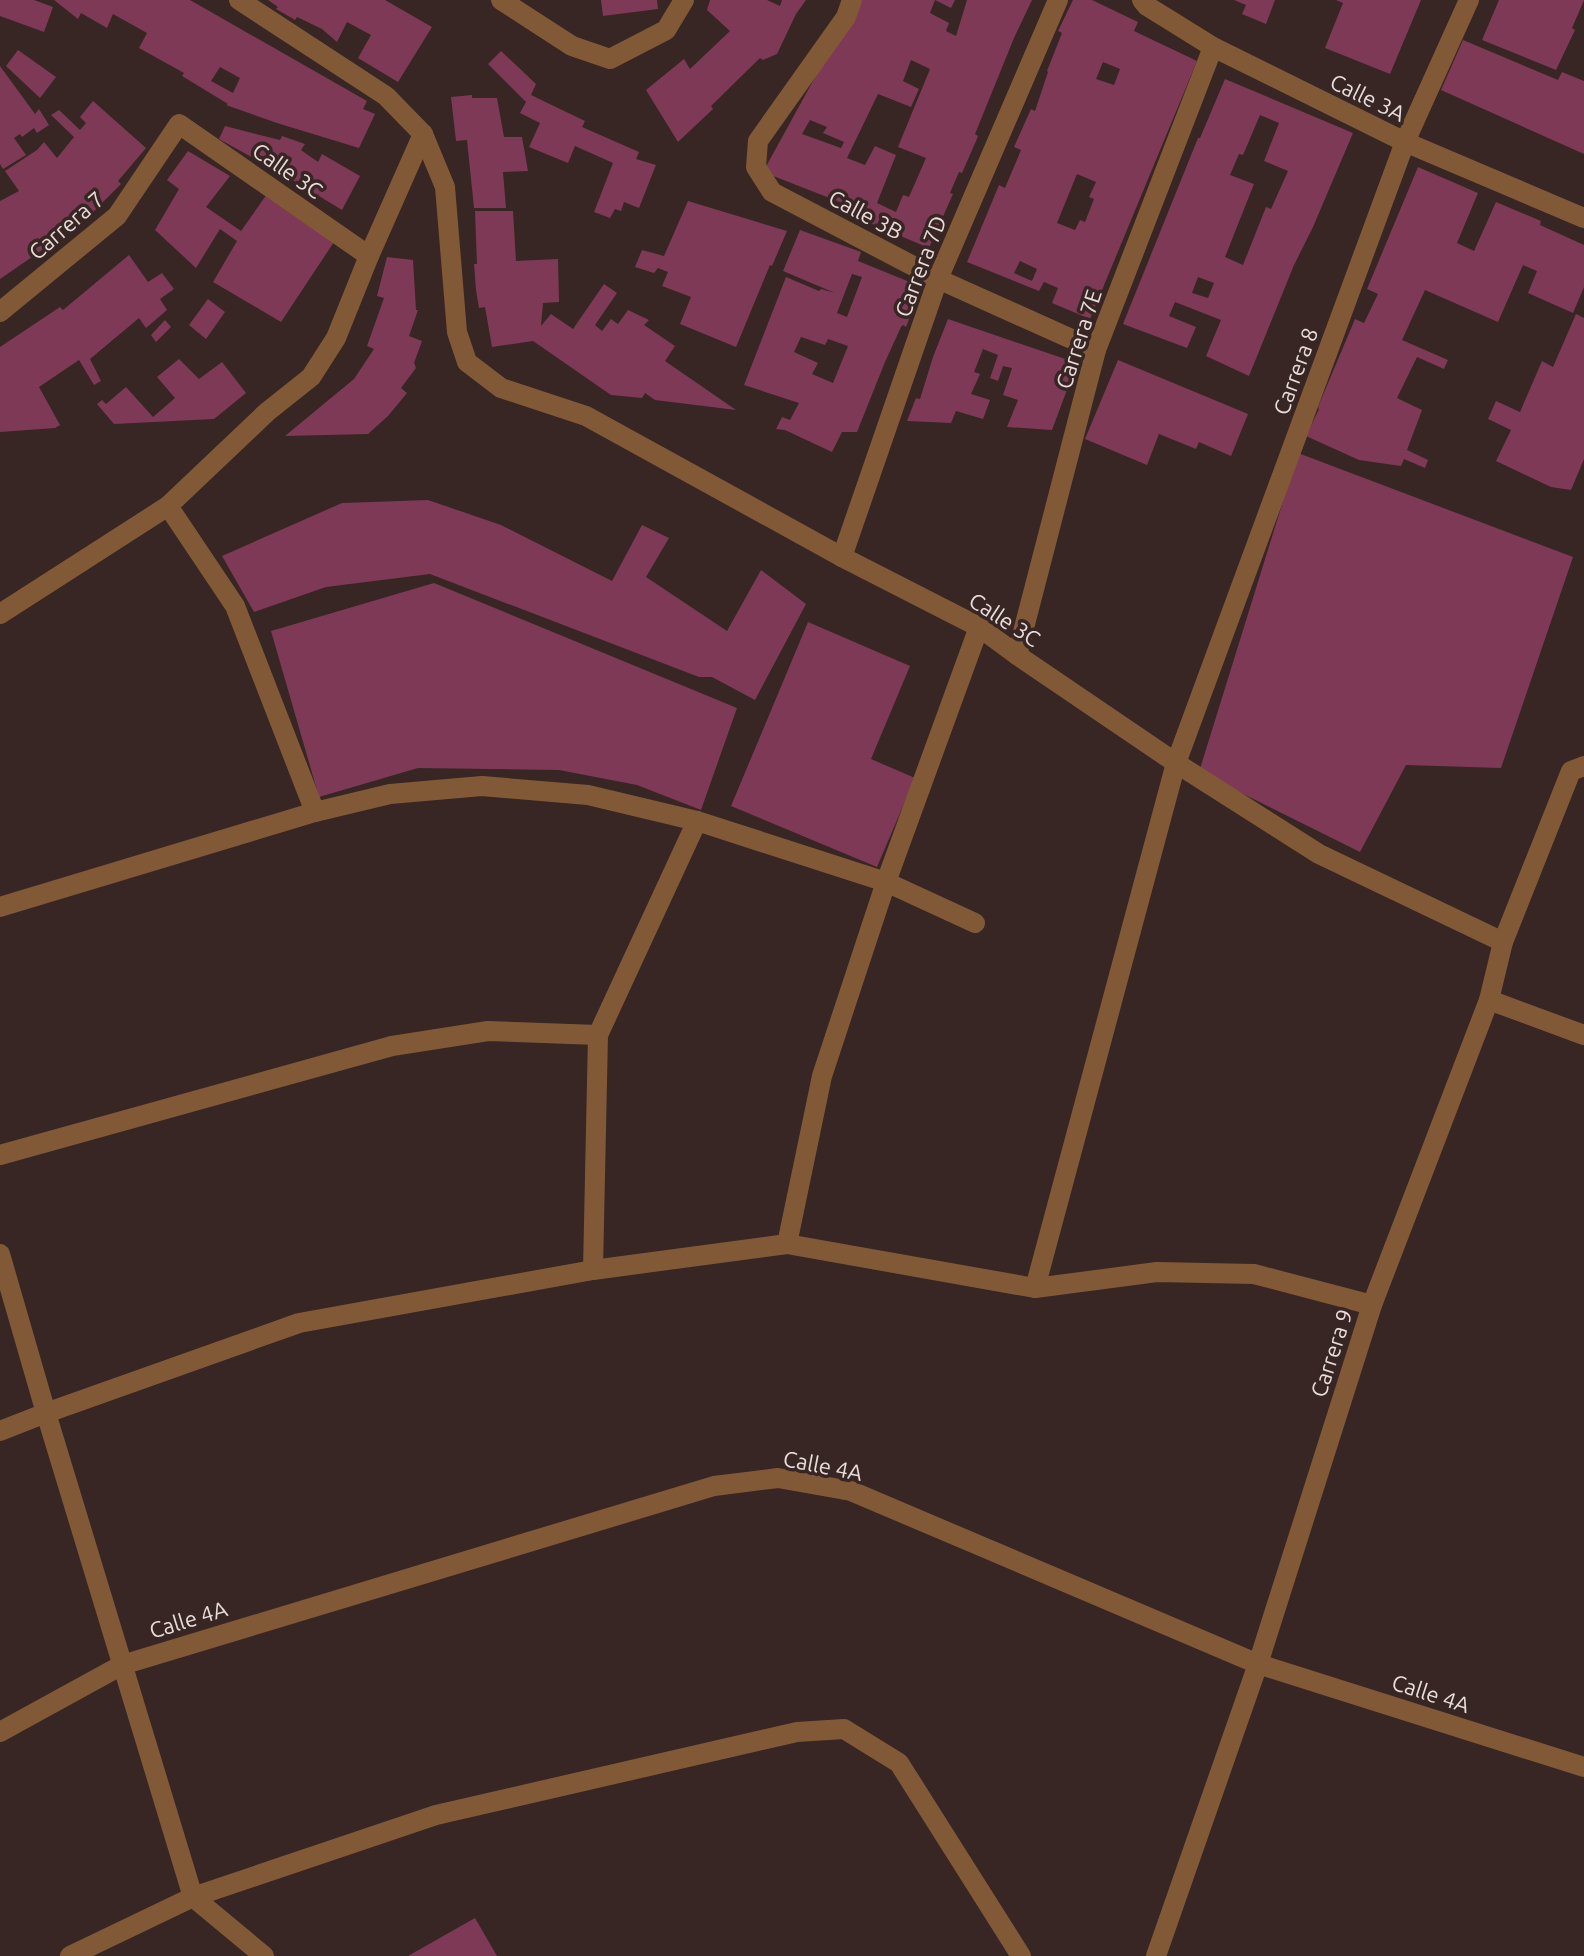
<svg xmlns="http://www.w3.org/2000/svg" width="1584" height="1956" font-family="Ubuntu,sans-serif">
  <style>
    .building { fill: #7e3956; fill-rule: evenodd }
    .lines { fill: none; stroke-linecap: round; stroke-linejoin: round }
    .minor { stroke: #825937; stroke-width: 20 }
    .tertiary { stroke: #825937; stroke-width: 20 }
    .labels { text-anchor: middle; dominant-baseline: central; stroke-width: 7; stroke-linejoin: round; paint-order: stroke }
    .street-label { font-size: 22px; fill: #e9dddc; stroke: #372623 }
  </style>
  <rect width="100%" height="100%" fill="#372623"/>
  <g class="building">
    <path d="M 0,0 L 34,0 L 53,7 L 44,32 L 0,16 Z"/>
    <path d="M 54,0 L 190,0 L 367,101 L 363,109 L 375,114 L 359,148 L 277,123 L 226,105 L 228,104 L 182,76 L 184,73 L 139,48 L 147,33 L 113,14 L 107,28 L 81,13 L 78,19 ZM 220,67 L 240,78 L 233,93 L 211,81 Z"/>
    <path d="M 268,0 L 385,0 L 432,27 L 398,82 L 358,58 L 371,35 L 347,22 L 337,42 L 322,29 L 297,17 L 295,20 L 290,17 L 276,9 L 278,7 Z"/>
    <path d="M 601,0 L 657,0 L 658,9 L 603,16 Z"/>
    <path d="M 710,0 L 767,0 L 780,6 L 782,0 L 806,0 L 796,14 L 777,54 L 763,60 L 760,58 L 711,106 L 713,109 L 678,142 L 646,90 L 684,59 L 690,69 L 730,31 L 707,10 Z"/>
    <path d="M 862,0 L 955,0 L 951,8 L 935,0 L 930,13 L 949,23 L 946,31 L 956,36 L 967,0 L 1032,0 L 1014,38 L 975,134 L 978,136 L 976,141 L 962,173 L 959,172 L 950,193 L 953,194 L 929,248 L 870,223 L 873,215 L 763,172 L 819,70 ZM 911,60 L 930,69 L 898,147 L 926,158 L 909,197 L 903,195 L 896,212 L 877,203 L 896,155 L 875,146 L 865,165 L 847,158 L 878,94 L 911,107 L 919,89 L 903,81 ZM 810,120 L 827,127 L 823,133 L 844,142 L 841,148 L 802,134 Z"/>
    <path d="M 1073,0 L 1092,0 L 1138,22 L 1134,31 L 1197,61 L 1090,319 L 1052,303 L 1058,288 L 1044,282 L 1039,291 L 967,262 L 999,185 L 1005,188 L 1021,150 L 1014,147 L 1031,109 L 1035,111 L 1048,72 L 1047,71 L 1062,33 L 1058,31 ZM 1103,62 L 1120,69 L 1114,85 L 1096,79 ZM 1077,174 L 1096,182 L 1089,197 L 1094,199 L 1085,222 L 1080,220 L 1075,230 L 1057,223 ZM 1020,261 L 1037,269 L 1032,281 L 1014,273 Z"/>
    <path d="M 1234,0 L 1275,0 L 1266,24 L 1242,14 L 1246,5 Z"/>
    <path d="M 1336,0 L 1421,0 L 1390,74 L 1325,48 L 1343,3 Z"/>
    <path d="M 1499,0 L 1584,0 L 1572,28 L 1575,30 L 1556,70 L 1482,40 Z"/>
    <path d="M 1463,40 L 1558,80 L 1562,72 L 1584,81 L 1584,154 L 1441,90 Z"/>
    <path d="M 18,50 L 56,77 L 40,98 L 6,66 Z"/>
    <path d="M 501,51 L 536,84 L 531,95 L 585,121 L 582,127 L 639,152 L 636,159 L 656,165 L 639,208 L 624,202 L 621,211 L 615,209 L 610,218 L 594,212 L 613,163 L 575,146 L 568,163 L 529,147 L 540,123 L 520,113 L 526,102 L 488,64 Z"/>
    <path d="M 0,66 L 35,114 L 39,109 L 49,125 L 37,133 L 34,128 L 22,137 L 20,134 L 14,138 L 26,155 L 3,169 L 0,164 Z"/>
    <path d="M 1225,79 L 1353,133 L 1313,227 L 1294,265 L 1249,376 L 1206,356 L 1221,320 L 1175,302 L 1169,316 L 1196,327 L 1187,348 L 1123,324 L 1198,138 L 1200,138 ZM 1260,115 L 1279,123 L 1264,161 L 1288,171 L 1271,209 L 1266,207 L 1243,265 L 1225,257 L 1254,184 L 1230,175 L 1239,154 L 1243,155 ZM 1198,277 L 1214,283 L 1208,298 L 1192,293 Z"/>
    <path d="M 472,95 L 472,98 L 497,98 L 504,137 L 522,137 L 528,171 L 503,172 L 506,208 L 474,208 L 467,140 L 456,141 L 451,97 Z"/>
    <path d="M 93,101 L 146,148 L 118,181 L 121,184 L 92,213 L 93,215 L 0,279 L 0,201 L 19,191 L 5,171 L 37,150 L 44,142 L 57,158 L 74,137 L 51,115 L 59,110 L 80,130 L 86,123 L 80,117 Z"/>
    <path d="M 225,126 L 280,140 L 282,136 L 305,144 L 301,150 L 318,162 L 322,154 L 360,176 L 342,210 L 286,176 L 219,139 Z"/>
    <path d="M 188,151 L 230,176 L 206,207 L 241,231 L 267,194 L 334,242 L 281,322 L 213,282 L 237,241 L 220,229 L 196,268 L 155,230 L 179,189 L 167,180 Z"/>
    <path d="M 1418,167 L 1478,193 L 1457,243 L 1474,251 L 1496,202 L 1541,221 L 1540,225 L 1584,245 L 1584,287 L 1573,313 L 1528,293 L 1537,271 L 1523,265 L 1498,322 L 1425,290 L 1402,340 L 1448,360 L 1444,369 L 1417,357 L 1397,398 L 1422,410 L 1407,450 L 1428,460 L 1425,468 L 1404,459 L 1401,466 L 1359,460 L 1306,436 L 1319,409 L 1318,408 L 1320,402 L 1355,319 L 1364,323 L 1378,294 L 1367,289 Z"/>
    <path d="M 688,201 L 787,231 L 772,266 L 770,265 L 736,347 L 680,324 L 691,297 L 662,286 L 668,272 L 658,268 L 654,273 L 635,267 L 642,250 L 664,256 Z"/>
    <path d="M 475,211 L 513,211 L 516,261 L 558,259 L 559,302 L 543,303 L 541,326 L 551,314 L 573,329 L 604,284 L 617,293 L 595,325 L 602,331 L 611,319 L 618,324 L 628,310 L 649,320 L 644,325 L 675,346 L 665,361 L 736,410 L 655,400 L 645,393 L 642,398 L 611,395 L 533,341 L 492,347 L 485,307 L 479,308 L 476,290 L 474,264 L 477,264 Z"/>
    <path d="M 800,230 L 861,252 L 858,261 L 922,287 L 906,327 L 903,325 L 901,327 L 885,362 L 857,432 L 842,432 L 832,452 L 785,430 L 776,429 L 782,417 L 790,420 L 799,403 L 744,385 L 786,277 L 819,291 L 821,289 L 835,293 L 783,271 ZM 852,274 L 862,277 L 847,317 L 837,313 ZM 801,337 L 825,345 L 828,339 L 848,346 L 833,383 L 812,374 L 818,363 L 794,352 Z"/>
    <path d="M 129,255 L 148,282 L 162,273 L 174,289 L 160,299 L 167,310 L 146,328 L 139,318 L 90,359 L 101,381 L 94,385 L 79,360 L 39,387 L 60,425 L 55,428 L 0,432 L 0,347 L 60,307 L 63,310 Z"/>
    <path d="M 387,257 L 413,260 L 416,310 L 418,310 L 409,336 L 422,341 L 414,363 L 416,368 L 401,388 L 407,393 L 388,416 L 368,434 L 285,436 L 354,379 L 374,349 L 367,346 L 384,298 L 377,296 Z"/>
    <path d="M 208,299 L 225,312 L 206,339 L 189,325 Z"/>
    <path d="M 1576,314 L 1584,318 L 1584,459 L 1571,490 L 1551,487 L 1496,461 L 1511,430 L 1488,419 L 1496,401 L 1520,412 L 1542,361 L 1553,367 Z"/>
    <path d="M 948,319 L 1077,363 L 1052,430 L 1007,427 L 1018,400 L 1003,395 L 1012,368 L 1003,366 L 998,381 L 990,378 L 998,355 L 983,349 L 974,372 L 980,374 L 971,394 L 990,400 L 983,419 L 956,411 L 951,423 L 907,421 L 916,398 L 920,399 L 933,357 Z"/>
    <path d="M 165,320 L 171,327 L 156,342 L 151,335 Z"/>
    <path d="M 179,359 L 199,379 L 222,362 L 246,393 L 214,419 L 114,424 L 97,404 L 102,400 L 106,404 L 126,387 L 153,417 L 175,398 L 157,377 Z"/>
    <path d="M 1118,360 L 1248,414 L 1231,456 L 1199,442 L 1196,449 L 1159,434 L 1147,465 L 1085,439 Z"/>
    <path d="M 1298,453 L 1573,557 L 1501,768 L 1406,765 L 1360,852 L 1199,772 Z"/>
    <path d="M 428,500 L 501,525 L 612,581 L 642,525 L 669,538 L 646,577 L 727,631 L 761,570 L 806,604 L 755,700 L 712,677 L 699,677 L 430,574 L 326,587 L 254,612 L 222,556 L 342,503 Z"/>
    <path d="M 434,583 L 737,708 L 701,810 L 637,785 L 559,770 L 418,768 L 319,797 L 271,631 Z"/>
    <path d="M 808,622 L 910,666 L 871,759 L 915,778 L 877,867 L 731,806 Z"/>
    <path d="M 475,1918 L 497,1956 L 408,1956 Z"/>
  </g>
  <g class="lines">
    <g class="minor">
      <path d="M 239,0 L 386,96 L 423,134 L 445,187 L 457,332 L 467,362 L 501,388 L 586,416 L 842,557 L 979,627 L 1017,655 L 1176,763 L 1319,854 L 1503,942"/>
      <path d="M 501,0 L 572,46 L 610,59 L 666,30 L 684,0"/>
      <path d="M 852,0 L 846,17 L 758,141 L 756,167 L 772,192 L 938,279 L 1096,350"/>
      <path d="M 1142,0 L 1147,6 L 1213,47 L 1405,142 L 1584,218"/>
      <path d="M 0,312 L 117,216 L 179,124 L 369,256"/>
      <path d="M 168,506 L 235,606 L 315,812"/>
      <path d="M 842,557 L 938,279 L 1058,0"/>
      <path d="M 0,614 L 168,506 L 267,412 L 311,377 L 336,338 L 369,256 L 423,134"/>
      <path d="M 1017,655 L 1096,350 L 1213,47"/>
      <path d="M 0,907 L 315,812 L 390,794 L 482,786 L 588,795 L 697,821 L 886,882 L 975,923"/>
      <path d="M 1489,1000 L 1503,942 L 1571,771 L 1584,766"/>
      <path d="M 0,1155 L 392,1046 L 488,1031 L 598,1035"/>
      <path d="M 787,1244 L 822,1076 L 886,882 L 979,627"/>
      <path d="M 0,1254 L 46,1413 L 193,1897 L 264,1956"/>
      <path d="M 593,1270 L 598,1035 L 697,821"/>
      <path d="M 1035,1288 L 1176,763 L 1405,142 L 1469,0"/>
      <path d="M 0,1732 L 122,1665 L 714,1486 L 778,1478 L 851,1491 L 1258,1664 L 1584,1767"/>
      <path d="M 70,1956 L 193,1897 L 436,1815 L 797,1732 L 844,1729 L 899,1763 L 1021,1956"/>
    </g>
    <g class="tertiary">
      <path d="M 0,1431 L 46,1413 L 299,1323 L 593,1270 L 787,1244 L 1035,1288 L 1157,1272 L 1254,1274 L 1372,1305"/>
      <path d="M 1156,1956 L 1258,1664 L 1372,1305 L 1489,1000 L 1584,1035"/>
    </g>
  </g>
  <g class="labels">
    <g class="street-label">
      <text transform="translate(1368 97) rotate(26)">Calle 3A</text>
      <text transform="translate(288 170) rotate(35)">Calle 3C</text>
      <text transform="translate(866 214) rotate(28)">Calle 3B</text>
      <text transform="translate(66 225) rotate(-41)">Carrera 7</text>
      <text transform="translate(920 266) rotate(-69)">Carrera 7D</text>
      <text transform="translate(1078 339) rotate(-72)">Carrera 7E</text>
      <text transform="translate(1295 371) rotate(-70)">Carrera 8</text>
      <text transform="translate(1005 619) rotate(33)">Calle 3C</text>
      <text transform="translate(1331 1353) rotate(-72)">Carrera 9</text>
      <text transform="translate(823 1465) rotate(11)">Calle 4A</text>
      <text transform="translate(188 1619) rotate(-17)">Calle 4A</text>
      <text transform="translate(1431 1693) rotate(18)">Calle 4A</text>
    </g>
  </g>
</svg>
